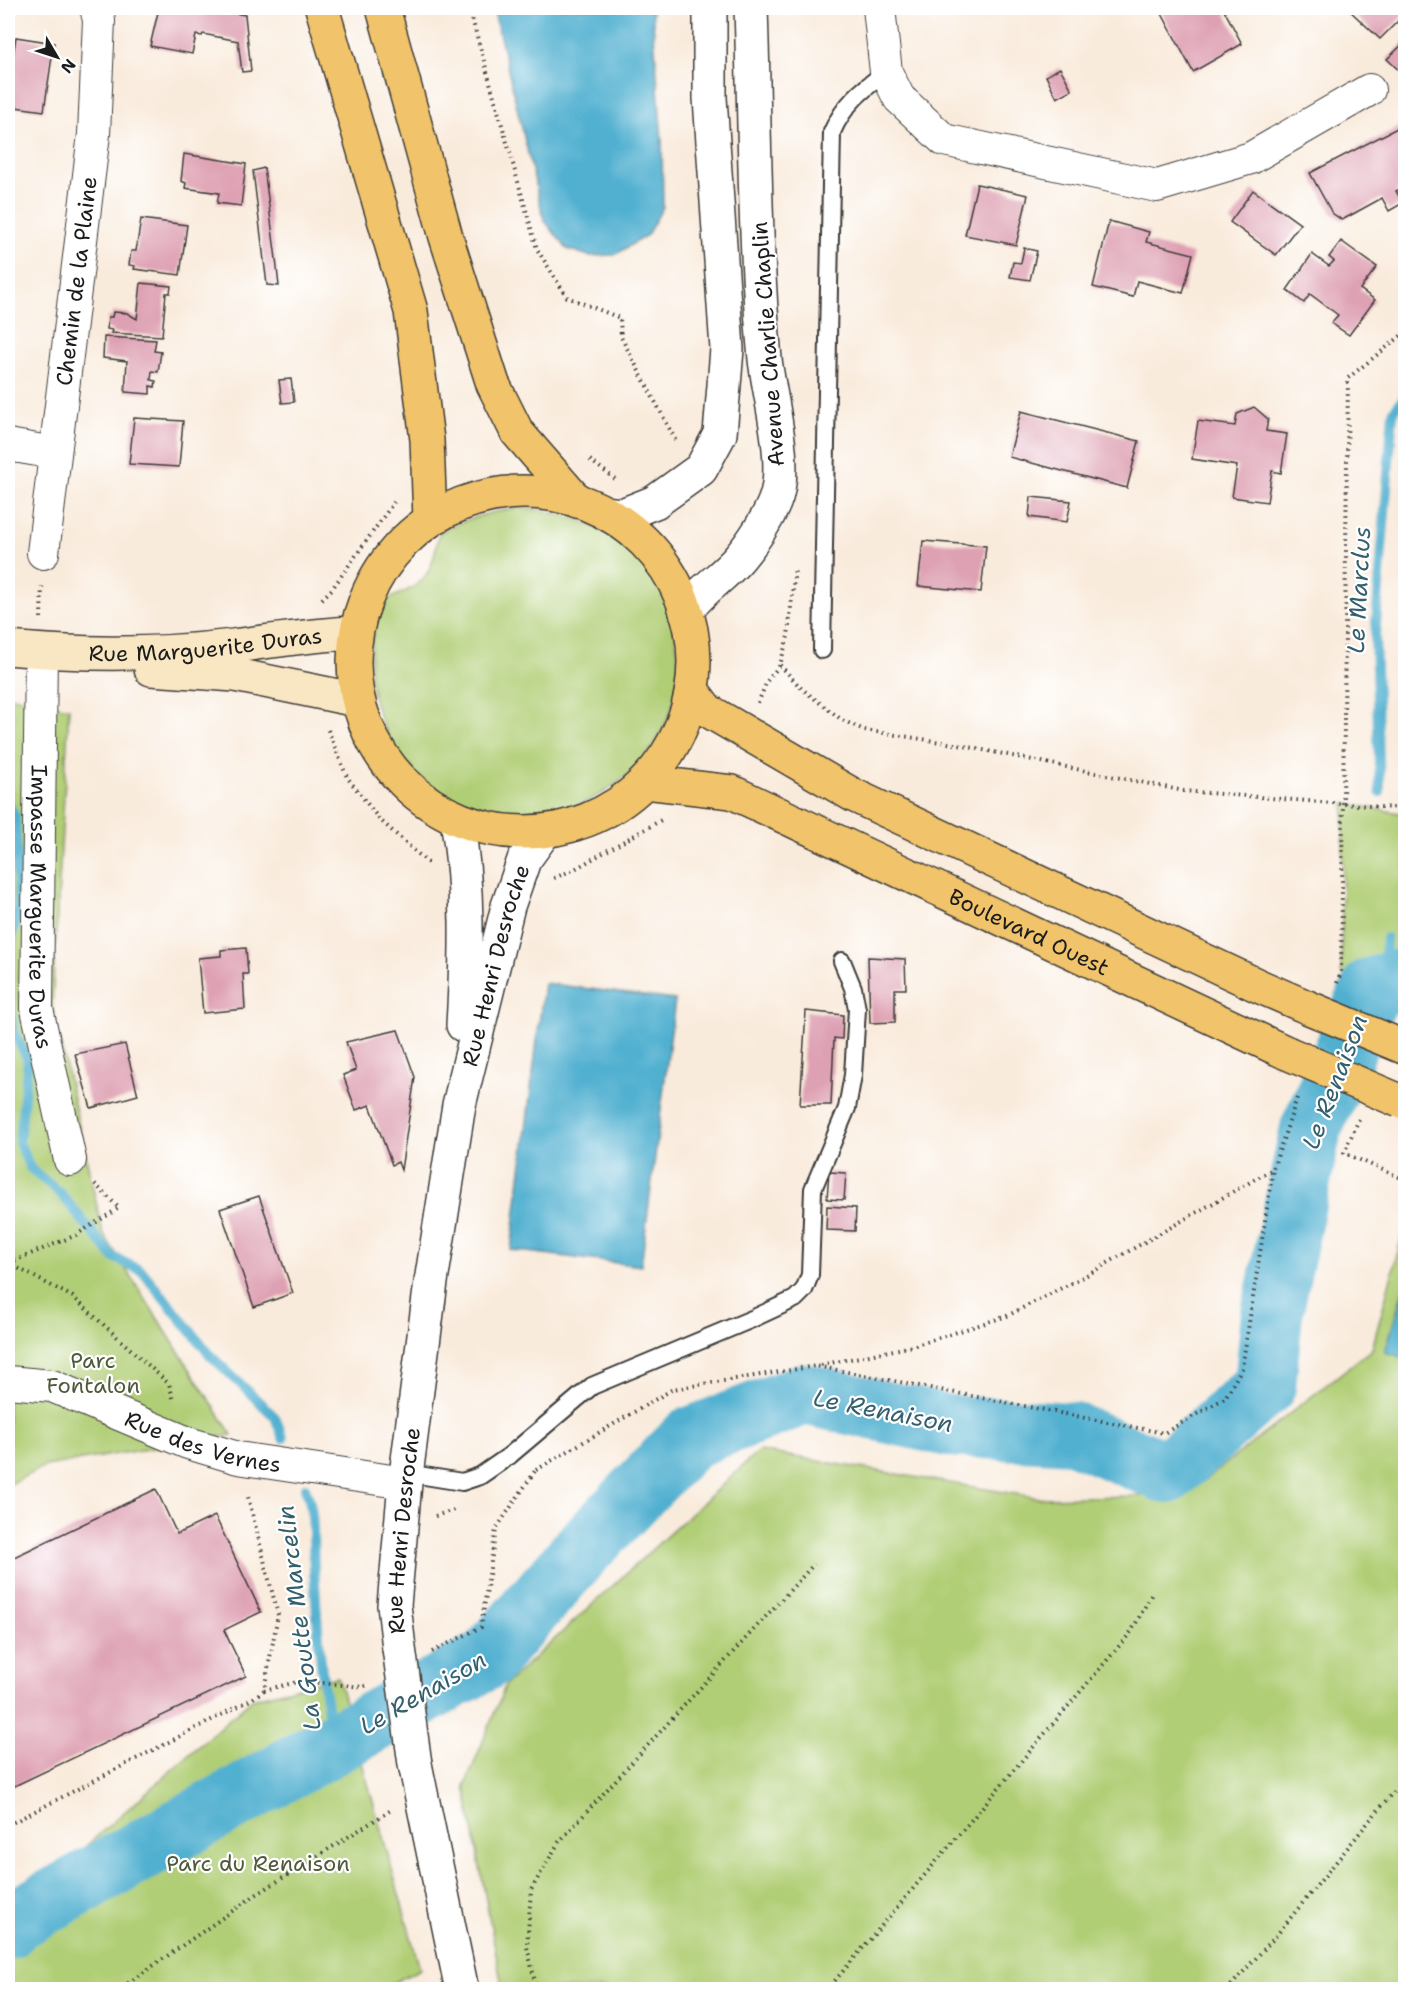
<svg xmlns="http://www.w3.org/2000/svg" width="1413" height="1997" font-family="'Shantell Sans',sans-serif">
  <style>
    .green { fill: #b0ce75; stroke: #667548; stroke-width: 1.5 }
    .water { fill: #51b0d0; stroke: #366676; stroke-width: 1.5 }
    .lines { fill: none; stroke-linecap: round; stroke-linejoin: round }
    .stream { stroke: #51b0d0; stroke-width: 10 }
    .river { stroke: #51b0d0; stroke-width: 62 }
    .building { fill: #dea1b3 }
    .service-casing { stroke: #3d3b39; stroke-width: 20 }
    .minor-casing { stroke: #3d3b39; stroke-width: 34 }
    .tertiary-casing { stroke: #3d3b39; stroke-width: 36 }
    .secondary-casing { stroke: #3d3b39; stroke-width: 36 }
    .primary-casing { stroke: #3d3b39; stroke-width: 36 }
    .path { stroke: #3d3b39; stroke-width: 4; stroke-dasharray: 1.5 4.5; stroke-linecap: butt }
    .service { stroke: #fff; stroke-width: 16 }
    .minor { stroke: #fff; stroke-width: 32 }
    .tertiary { stroke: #fff; stroke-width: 33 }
    .secondary { stroke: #f9e7c3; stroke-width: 33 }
    .primary { stroke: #f1c36a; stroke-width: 33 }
    .tertiary-bridge-casing { stroke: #3d3b39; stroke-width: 36; stroke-linecap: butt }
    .primary-bridge-casing { stroke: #3d3b39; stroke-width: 36; stroke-linecap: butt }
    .tertiary-bridge { stroke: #fff; stroke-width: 33 }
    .primary-bridge { stroke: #f1c36a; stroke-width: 33 }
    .labels { text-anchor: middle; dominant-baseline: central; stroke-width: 4.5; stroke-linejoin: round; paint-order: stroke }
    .street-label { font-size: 22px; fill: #1c1c1c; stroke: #fff }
    .park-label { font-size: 22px; fill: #505a3b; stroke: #fff }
    .water-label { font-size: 24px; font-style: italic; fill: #345f6d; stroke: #fff }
  </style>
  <rect width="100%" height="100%" fill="#fff"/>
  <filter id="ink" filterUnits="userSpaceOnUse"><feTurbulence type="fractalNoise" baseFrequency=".0167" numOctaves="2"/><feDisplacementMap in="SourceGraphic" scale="12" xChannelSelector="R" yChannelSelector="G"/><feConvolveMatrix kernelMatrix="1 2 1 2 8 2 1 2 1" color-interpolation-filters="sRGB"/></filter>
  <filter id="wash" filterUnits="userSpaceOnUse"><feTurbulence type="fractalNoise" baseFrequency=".008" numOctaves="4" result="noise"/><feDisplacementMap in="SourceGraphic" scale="24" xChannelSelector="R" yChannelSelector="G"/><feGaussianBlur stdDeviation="1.35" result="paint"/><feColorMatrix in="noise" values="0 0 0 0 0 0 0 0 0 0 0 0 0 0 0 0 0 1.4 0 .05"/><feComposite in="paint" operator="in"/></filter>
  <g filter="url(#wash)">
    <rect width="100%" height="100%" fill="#f9ebdc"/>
    <g class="green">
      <path d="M 517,508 C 577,511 638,537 663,596 C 672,618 678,638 678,662 C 680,778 547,853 449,797 C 427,785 409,769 396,749 C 364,699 365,657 381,602 C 425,584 430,581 439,533 C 464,519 488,512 517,508 Z"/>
      <path d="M 8,696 L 69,708 L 52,1005 L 103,1233 L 232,1435 L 45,1466 L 8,1485 Z"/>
      <path d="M 1344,803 L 1405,814 L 1405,998 L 1341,973 Z"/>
      <path d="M 1405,1225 L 1405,1989 L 506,1989 L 501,1981 L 465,1786 L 506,1684 L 759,1451 L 1039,1498 L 1186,1495 L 1372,1349 Z"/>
      <path d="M 338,1677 L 420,1969 L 381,1989 L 8,1989 L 8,1915 L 252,1699 Z"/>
    </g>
    <g class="water">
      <path d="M 493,8 L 652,8 L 662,140 L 663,207 L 647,235 L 615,255 L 589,256 L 567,249 L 544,220 Z"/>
      <path d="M 544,983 L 675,1000 L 641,1266 L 511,1250 Z"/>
      <path d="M 1405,1284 L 1405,1358 L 1385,1352 Z"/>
    </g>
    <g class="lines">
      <g class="stream">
        <path d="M 1380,792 L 1375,636 L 1393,412 L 1406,395"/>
        <path d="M 8,803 L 15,816 L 19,907 L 8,951"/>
        <path d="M 1386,938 L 1385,954 L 1406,966"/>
        <path d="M 8,988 L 13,1031 L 28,1060 L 19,1142 L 30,1168 L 60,1193 L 113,1257 L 142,1271 L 212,1357 L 275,1417 L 283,1438"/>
        <path d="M 305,1488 C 316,1511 312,1544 314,1570 C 318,1627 320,1687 335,1743"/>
      </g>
      <path class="river" d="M 8,1928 L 12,1922 L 487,1659 L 581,1551 L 690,1438 L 804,1394 L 949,1426 L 1073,1433 L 1167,1473 L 1265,1386 L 1272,1313 L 1311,1129 L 1372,988 L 1406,978"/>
    </g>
    <g id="blocks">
      <g class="building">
        <path d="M 159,8 L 209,8 L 245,15 L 251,71 L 242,72 L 238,41 L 203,34 L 202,36 L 196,35 L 192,54 L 150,46 Z"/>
        <path d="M 1165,8 L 1223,8 L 1242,44 L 1193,72 L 1160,10 Z"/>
        <path d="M 1347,8 L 1406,8 L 1406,13 L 1380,39 Z"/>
        <path d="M 16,37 L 54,43 L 44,111 L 8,106 L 8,67 L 11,68 Z"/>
        <path d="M 1406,41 L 1406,77 L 1387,59 Z"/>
        <path d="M 1060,68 L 1072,90 L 1057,98 L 1046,76 Z"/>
        <path d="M 1399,127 L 1406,139 L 1406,165 L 1402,166 L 1406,173 L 1406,186 L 1396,191 L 1403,203 L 1389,211 L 1382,198 L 1342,220 L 1332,213 L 1310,173 Z"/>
        <path d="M 184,154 L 246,164 L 241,206 L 217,203 L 219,193 L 185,188 L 186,183 L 181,181 Z"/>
        <path d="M 264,168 L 276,259 L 279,286 L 267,285 L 253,171 Z"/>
        <path d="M 977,184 L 1028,195 L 1016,245 L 965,235 Z"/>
        <path d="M 1253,190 L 1300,224 L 1276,255 L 1230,222 Z"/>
        <path d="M 141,219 L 187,225 L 180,275 L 134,269 L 135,266 L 129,265 L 131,251 L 136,251 Z"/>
        <path d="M 1109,221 L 1149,232 L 1146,242 L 1193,254 L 1183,293 L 1137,281 L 1133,297 L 1093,287 Z"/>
        <path d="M 1341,241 L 1377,267 L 1360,289 L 1375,300 L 1349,335 L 1331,323 L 1338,315 L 1310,294 L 1304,303 L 1287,290 L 1312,254 L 1329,266 L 1334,261 L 1329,257 Z"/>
        <path d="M 1024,248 L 1037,251 L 1030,280 L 1010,277 L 1013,262 L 1021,263 Z"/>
        <path d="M 141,283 L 171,286 L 170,293 L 166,293 L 162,336 L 111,333 L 112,330 L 107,329 L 108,317 L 112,317 L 113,312 L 127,313 L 137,319 Z"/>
        <path d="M 104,337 L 156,340 L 154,351 L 161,352 L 158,372 L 152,371 L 151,380 L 156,381 L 155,387 L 150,386 L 150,394 L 125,392 L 127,361 L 103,358 Z"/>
        <path d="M 291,379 L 294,402 L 282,403 L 279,380 Z"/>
        <path d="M 1254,407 L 1268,419 L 1266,431 L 1287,434 L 1281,473 L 1272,471 L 1267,502 L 1232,497 L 1237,466 L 1192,459 L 1198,421 L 1235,426 L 1237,414 Z"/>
        <path d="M 1021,411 L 1139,441 L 1127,488 L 1009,457 Z"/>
        <path d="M 134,418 L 183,421 L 179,467 L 129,464 Z"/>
        <path d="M 1031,497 L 1071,501 L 1067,522 L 1029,517 Z"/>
        <path d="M 923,541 L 986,546 L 981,592 L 918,586 Z"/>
        <path d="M 246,948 L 248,974 L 243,974 L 245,1009 L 203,1013 L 198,958 L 221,956 L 221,950 Z"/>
        <path d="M 868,957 L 905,959 L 906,989 L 895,989 L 895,1022 L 870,1023 Z"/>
        <path d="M 806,1011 L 843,1015 L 842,1039 L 834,1038 L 831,1105 L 800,1105 Z"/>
        <path d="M 398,1030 L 415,1077 L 401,1170 L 398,1162 L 392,1165 L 370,1105 L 356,1110 L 343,1075 L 356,1070 L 346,1042 Z"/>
        <path d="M 125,1044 L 138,1095 L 91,1108 L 75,1054 Z"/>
        <path d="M 829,1172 L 846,1173 L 844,1200 L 827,1199 Z"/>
        <path d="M 259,1196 L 293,1293 L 254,1307 L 220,1209 Z"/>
        <path d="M 827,1206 L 856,1208 L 855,1231 L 826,1230 Z"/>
        <path d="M 156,1489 L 177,1534 L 215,1516 L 261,1612 L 224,1630 L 246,1676 L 8,1789 L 8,1560 Z"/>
      </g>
    </g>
  </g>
  <g filter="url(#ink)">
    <use href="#blocks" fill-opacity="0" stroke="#3d3b39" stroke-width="1.5"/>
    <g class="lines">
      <g class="service-casing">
        <g id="service">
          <path d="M 822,650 L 832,132 C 844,104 863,89 886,72"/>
          <path d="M 406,1473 L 462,1482 L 480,1476 L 509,1456 L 592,1386 L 752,1319 L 795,1299 L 804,1290 L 810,1275 L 813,1189 L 847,1108 L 853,1075 L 857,1009 L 853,988 L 842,961"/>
        </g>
      </g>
      <g class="minor-casing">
        <g id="minor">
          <path d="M 879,8 L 886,72 L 899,98 L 944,140 L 1157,186 L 1251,158 L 1369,90"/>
          <path d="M 8,445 L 55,453"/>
          <path id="s1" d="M 43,553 L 94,134 L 99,20 L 96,8"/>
          <path id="s2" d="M 41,651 L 37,1009 L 70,1160"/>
          <path id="s3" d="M 8,1382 L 52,1386 L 188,1443 L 238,1458 L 405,1483"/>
        </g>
      </g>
      <g class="tertiary-casing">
        <g id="tertiary">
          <path d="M 606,513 L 622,515 L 655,502 L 701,469 L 720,434 L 727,349 L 710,98 L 710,8"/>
          <path d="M 686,612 C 700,590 724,577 740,557 C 752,543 767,520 774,503 C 790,467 769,397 765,359 C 754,242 755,124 751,8"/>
          <path d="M 457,820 C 469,888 467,956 463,1025"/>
          <path id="s4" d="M 399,1648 L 394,1605 L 405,1483 L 431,1282 L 459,1105 L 508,906 L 524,860 L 545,831"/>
          <path d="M 415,1764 L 462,1990"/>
        </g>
      </g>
      <g class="secondary-casing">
        <g id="secondary">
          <path id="s5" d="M 8,648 C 81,655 159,655 233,646 C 274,641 314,634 356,633"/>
          <path d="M 151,669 L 235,675 L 357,700"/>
        </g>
      </g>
      <g class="primary-casing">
        <g id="primary">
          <path d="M 322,8 L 411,311 L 427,440 L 430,520"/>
          <path d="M 383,8 L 446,237 L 493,384 L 517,432 L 577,501"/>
          <circle cx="524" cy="662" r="170"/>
          <path d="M 692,690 L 707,710 L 853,795 L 1261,987 L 1307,1007"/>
          <path id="s6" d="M 645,782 L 732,792 L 1287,1053"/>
        </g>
      </g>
      <g class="path">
        <path d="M 469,8 L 537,249 L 567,297 L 620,318 L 621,337 L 677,443"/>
        <path d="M 590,460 L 615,479"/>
        <path d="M 322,599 L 332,589 L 394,502"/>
        <path d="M 41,618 L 42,584"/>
        <path d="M 780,665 L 802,689 L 842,720 L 864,730 L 954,744 L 1184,791 L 1406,809"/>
        <path d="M 758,703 L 767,681 L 780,665 L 788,636 L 795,568"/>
        <path d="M 328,730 L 347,777 L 379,819 L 428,863"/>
        <path d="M 554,878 L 573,870 L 663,819"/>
        <path d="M 1337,983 L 1341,973 L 1348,378 L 1406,332"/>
        <path d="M 1359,1119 L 1344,1153 L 1406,1180"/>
        <path d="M 8,1263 L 73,1297 L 169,1384 L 174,1401"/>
        <path d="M 9,1263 L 76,1235 L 119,1208 L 92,1181"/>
        <path d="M 821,1365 L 913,1346 L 1007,1316 L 1085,1276 L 1273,1169"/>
        <path d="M 536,1470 L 673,1389 L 816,1366 L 1164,1433 L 1225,1398 L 1242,1368 L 1273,1169 L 1298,1095"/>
        <path d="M 435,1516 L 457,1509"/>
        <path d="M 432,1652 L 481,1627 L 496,1529 L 535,1471"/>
        <path d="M 264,1690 L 301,1681 L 363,1687 L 369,1684"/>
        <path d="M 8,1825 L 252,1699 L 264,1690 L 278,1615 L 247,1493"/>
        <path d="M 118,1990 L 254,1896 L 391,1810"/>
        <path d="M 537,1990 L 527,1947 L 531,1890 L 559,1842 L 814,1564"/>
        <path d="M 827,1990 L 1131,1632 L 1153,1592"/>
        <path d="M 1227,1990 L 1275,1937 L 1406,1776"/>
      </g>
      <use href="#service" class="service"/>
      <use href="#minor" class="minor"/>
      <use href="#tertiary" class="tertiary"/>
      <use href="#secondary" class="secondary"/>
      <use href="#primary" class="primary"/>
      <g class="tertiary-bridge-casing">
        <path id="tertiary-bridge" d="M 399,1648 L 415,1764"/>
      </g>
      <g class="primary-bridge-casing">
        <g id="primary-bridge">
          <path d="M 1307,1007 L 1406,1048"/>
          <path d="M 1287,1053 L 1400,1101"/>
        </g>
      </g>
      <use href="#tertiary-bridge" class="tertiary-bridge"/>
      <use href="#primary-bridge" class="primary-bridge"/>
    </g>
  </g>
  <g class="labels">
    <g class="street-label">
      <text stroke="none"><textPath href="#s1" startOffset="274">Chemin de la Plaine</textPath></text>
      <text transform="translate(768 344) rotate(-94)">Avenue Charlie Chaplin</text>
      <text stroke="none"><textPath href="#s5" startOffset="198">Rue Marguerite Duras</textPath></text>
      <text stroke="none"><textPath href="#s2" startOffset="256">Impasse Marguerite Duras</textPath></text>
      <text stroke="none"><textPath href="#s6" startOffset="416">Boulevard Ouest</textPath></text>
      <text stroke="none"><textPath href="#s4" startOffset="692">Rue Henri Desroche</textPath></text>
      <text stroke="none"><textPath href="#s3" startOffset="206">Rue des Vernes</textPath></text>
      <text stroke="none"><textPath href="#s4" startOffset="118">Rue Henri Desroche</textPath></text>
    </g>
    <g class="park-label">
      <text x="93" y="1360">Parc<tspan x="93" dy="25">Fontalon</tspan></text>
      <text x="258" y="1863">Parc du Renaison</text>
    </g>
    <g class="water-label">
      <text transform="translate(1359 590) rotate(-87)">Le Marclus</text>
      <text transform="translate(1335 1082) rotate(-69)">Le Renaison</text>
      <text transform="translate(883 1411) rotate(11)">Le Renaison</text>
      <text transform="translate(299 1618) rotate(-97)">La Goutte Marcelin</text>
      <text transform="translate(423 1693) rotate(-30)">Le Renaison</text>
    </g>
  </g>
  <rect width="1413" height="1997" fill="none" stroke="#fff" stroke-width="30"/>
  <g transform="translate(57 57) rotate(129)" stroke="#ffffff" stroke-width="4.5" paint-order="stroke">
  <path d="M0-4.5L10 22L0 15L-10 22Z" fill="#1c1c1c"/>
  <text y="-9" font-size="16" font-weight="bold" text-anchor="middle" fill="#1c1c1c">N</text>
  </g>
</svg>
